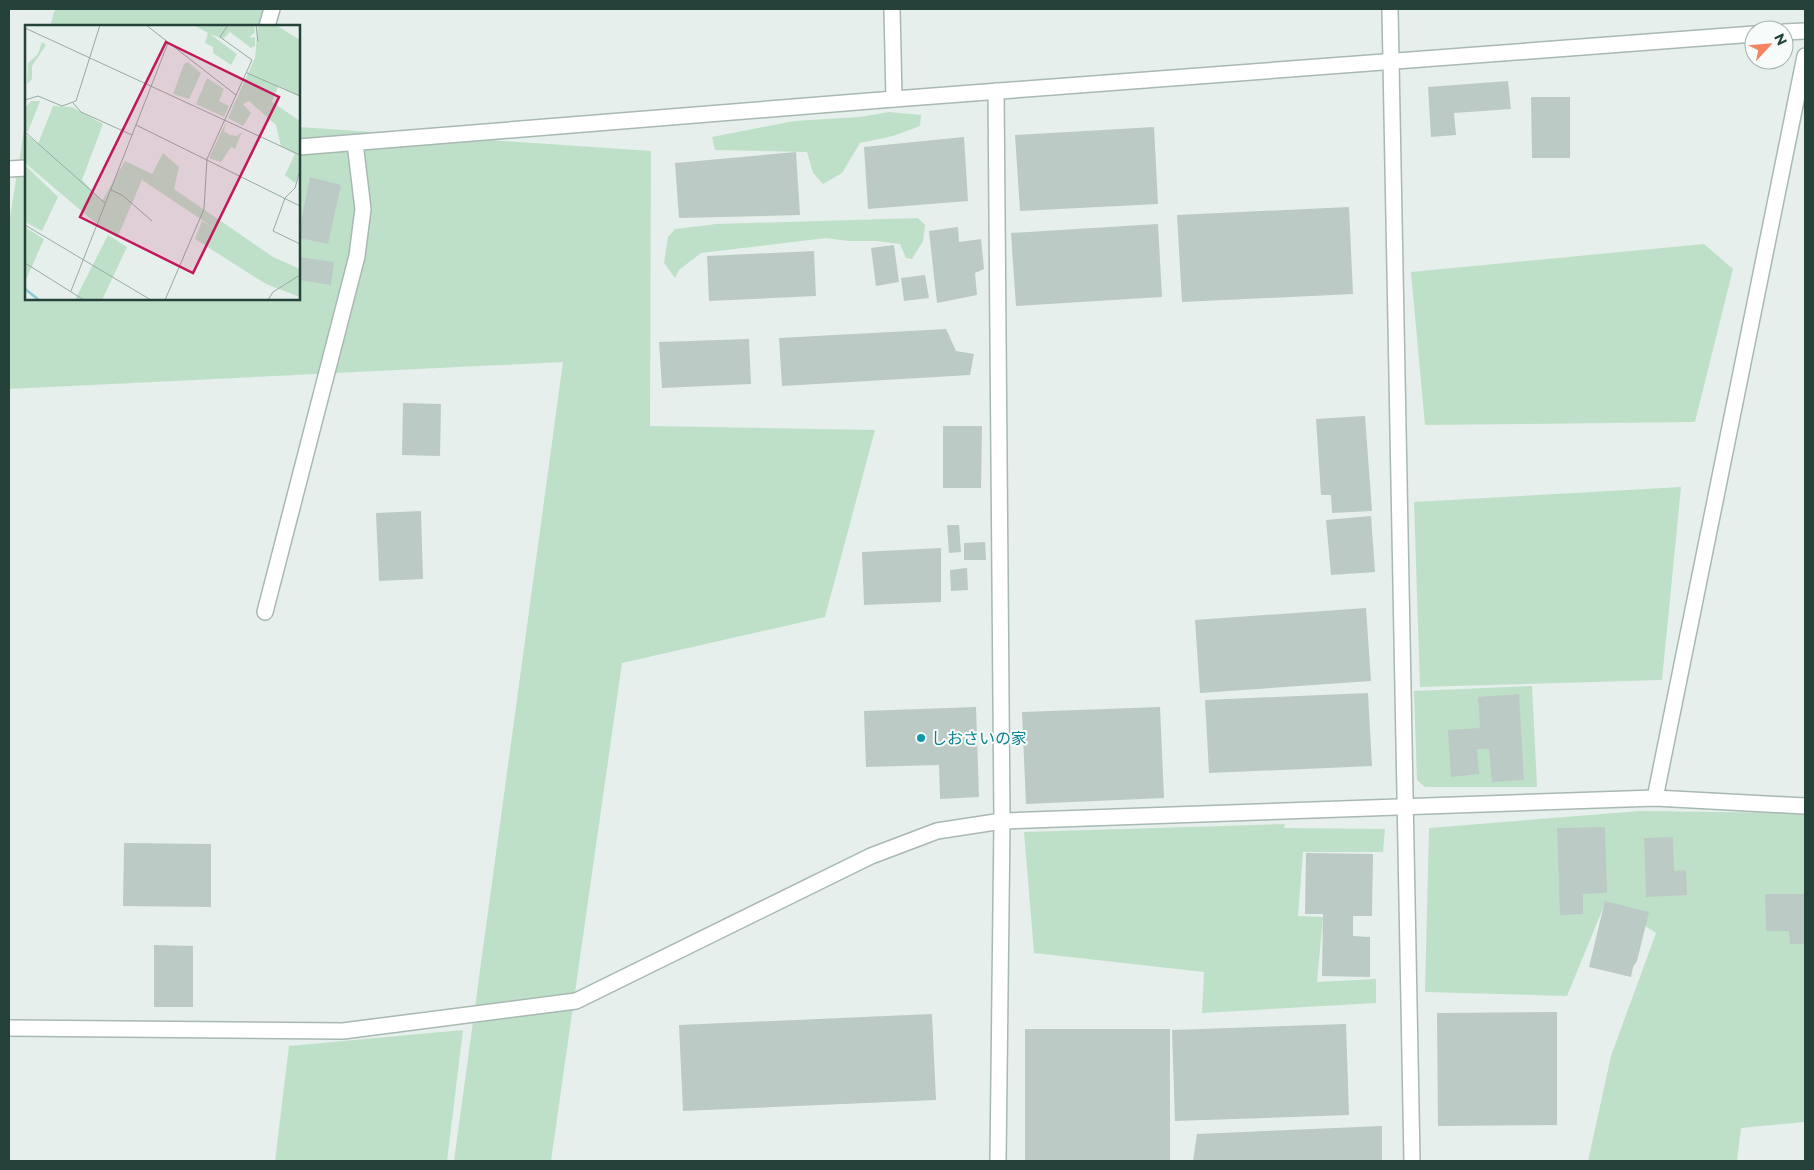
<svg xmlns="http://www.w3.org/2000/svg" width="1814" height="1170" font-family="Montserrat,'Noto Sans JP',sans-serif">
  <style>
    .green { fill: #bfe0c8 }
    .building { fill: #bbcac4 }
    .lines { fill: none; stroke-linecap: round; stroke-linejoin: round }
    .minor-casing { stroke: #a8b8b2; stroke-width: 18 }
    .minor { stroke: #fff; stroke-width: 15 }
    .culture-dot { fill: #0f9aa8; stroke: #f7fbf9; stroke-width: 2 }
    .labels { text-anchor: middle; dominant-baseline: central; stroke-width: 4; stroke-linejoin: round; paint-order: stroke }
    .culture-label { font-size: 16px; fill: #0d838f; stroke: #f7fbf9; text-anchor: start }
    .inset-river { fill: none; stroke: #8ec9d4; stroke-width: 2.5 }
    .inset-road { fill: none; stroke: #98aaa4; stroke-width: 1 }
    .view { fill: #c2185b; fill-opacity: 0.15; stroke: #c2185b; stroke-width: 2.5 }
    .inset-edge { fill: none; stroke: #24423a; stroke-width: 2.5 }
  </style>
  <rect width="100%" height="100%" fill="#e6efeb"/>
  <g class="green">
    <path d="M 55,9 L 267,9 L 260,26 L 50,26 Z"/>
    <path d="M 889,112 L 921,115 L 920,126 L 893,136 L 860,143 L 842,173 L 823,184 L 813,173 L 807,152 L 715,150 L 712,137 L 794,121 L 860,117 Z"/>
    <path d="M 26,118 L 26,299 L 299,299 L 299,127 L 651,151 L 650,426 L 875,430 L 825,617 L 622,663 L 551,1161 L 454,1161 L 563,362 L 9,389 L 9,223 Z"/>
    <path d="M 918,218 L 925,225 L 923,241 L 912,259 L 906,258 L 900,244 L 876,241 L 848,241 L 826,238 L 701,253 L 679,270 L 675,278 L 664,263 L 668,237 L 675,229 L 716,224 Z"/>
    <path d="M 1704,244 L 1733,269 L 1695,422 L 1425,425 L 1411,272 Z"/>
    <path d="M 1681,487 L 1662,680 L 1420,687 L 1414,502 Z"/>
    <path d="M 1532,686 L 1537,787 L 1425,787 L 1417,780 L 1414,691 Z"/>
    <path d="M 1640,811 L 1805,813 L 1805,1122 L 1741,1128 L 1737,1161 L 1588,1161 L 1611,1056 L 1656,933 L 1606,901 L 1567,996 L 1425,992 L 1429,828 Z"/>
    <path d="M 1285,824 L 1284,828 L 1385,829 L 1383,852 L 1303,852 L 1298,916 L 1323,917 L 1317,982 L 1376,979 L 1376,1003 L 1202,1013 L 1204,972 L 1034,953 L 1024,832 Z"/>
    <path d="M 463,1030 L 447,1161 L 275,1161 L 289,1046 Z"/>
  </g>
  <g class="building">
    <path d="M 1508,81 L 1511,109 L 1454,113 L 1456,135 L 1431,137 L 1428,87 Z"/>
    <path d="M 1531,97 L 1570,97 L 1570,158 L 1532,158 Z"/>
    <path d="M 1154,127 L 1158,204 L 1020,211 L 1015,135 Z"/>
    <path d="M 964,137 L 968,201 L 868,209 L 864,147 Z"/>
    <path d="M 796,152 L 800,215 L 679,218 L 675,163 Z"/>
    <path d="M 310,177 L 341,185 L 328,244 L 299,238 L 299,231 Z"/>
    <path d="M 1349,207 L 1353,294 L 1182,302 L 1177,215 Z"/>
    <path d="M 1158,224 L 1162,297 L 1016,306 L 1011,233 Z"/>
    <path d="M 958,227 L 959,242 L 981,239 L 984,269 L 975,273 L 977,295 L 937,303 L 929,231 Z"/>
    <path d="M 894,245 L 899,282 L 876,286 L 871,248 Z"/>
    <path d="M 814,251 L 816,296 L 709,301 L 707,256 Z"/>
    <path d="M 299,257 L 334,262 L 331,285 L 299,280 Z"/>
    <path d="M 925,275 L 929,298 L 904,301 L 901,278 Z"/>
    <path d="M 946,329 L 956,351 L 974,354 L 970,375 L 782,386 L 779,338 Z"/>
    <path d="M 749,339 L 751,384 L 662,388 L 659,342 Z"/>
    <path d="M 403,403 L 441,404 L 440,456 L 402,455 Z"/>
    <path d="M 1365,416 L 1372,511 L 1332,513 L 1331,495 L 1321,495 L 1316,419 Z"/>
    <path d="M 943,426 L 982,426 L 981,488 L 943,488 Z"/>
    <path d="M 421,511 L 423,579 L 379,581 L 376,513 Z"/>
    <path d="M 1371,516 L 1375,572 L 1331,575 L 1326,520 Z"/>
    <path d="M 947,525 L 959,525 L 961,552 L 949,553 Z"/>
    <path d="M 985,542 L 986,560 L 964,560 L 964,543 Z"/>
    <path d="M 941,548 L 941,602 L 864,605 L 862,552 Z"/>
    <path d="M 967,568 L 968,590 L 951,591 L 950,570 Z"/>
    <path d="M 1366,608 L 1371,681 L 1200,693 L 1195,620 Z"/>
    <path d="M 1368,693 L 1372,766 L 1209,773 L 1205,700 Z"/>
    <path d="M 1519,694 L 1524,780 L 1492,782 L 1489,749 L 1477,749 L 1479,774 L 1451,777 L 1448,730 L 1480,728 L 1478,697 Z"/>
    <path d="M 976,707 L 979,797 L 940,799 L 939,765 L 866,767 L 864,711 Z"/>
    <path d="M 1160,707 L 1164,798 L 1026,804 L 1022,712 Z"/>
    <path d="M 1605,827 L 1607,893 L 1583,894 L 1583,914 L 1560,915 L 1557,828 Z"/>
    <path d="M 1673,837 L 1674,871 L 1686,870 L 1687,895 L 1646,897 L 1644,838 Z"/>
    <path d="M 124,843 L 211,844 L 211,907 L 123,906 Z"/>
    <path d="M 1306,853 L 1373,854 L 1372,916 L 1353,916 L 1353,936 L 1370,937 L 1370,977 L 1322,976 L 1323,914 L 1305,914 Z"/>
    <path d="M 1765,894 L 1805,894 L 1805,944 L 1790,944 L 1789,931 L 1766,931 Z"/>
    <path d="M 1605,901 L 1649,912 L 1637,961 L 1633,967 L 1631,977 L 1589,967 Z"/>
    <path d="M 154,945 L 193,946 L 193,1007 L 154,1007 Z"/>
    <path d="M 1557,1012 L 1557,1125 L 1438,1126 L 1437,1013 Z"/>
    <path d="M 932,1014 L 936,1100 L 683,1111 L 679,1025 Z"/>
    <path d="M 1346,1024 L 1349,1115 L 1175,1121 L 1172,1030 Z"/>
    <rect x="1025" y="1029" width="145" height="132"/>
    <path d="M 1382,1126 L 1382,1161 L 1193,1161 L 1197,1134 Z"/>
  </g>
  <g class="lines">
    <g class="minor-casing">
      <g id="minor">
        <path d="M 892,9 L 894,99"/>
        <path d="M 1390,9 L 1412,1161"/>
        <path d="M 267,26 L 272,9"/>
        <path d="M 1784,32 L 1805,31"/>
        <path d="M 996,91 L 1002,821 L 998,1161"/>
        <path d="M 299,147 L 894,99 L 1754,34"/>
        <path d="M 9,169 L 26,168"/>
        <path d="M 265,612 L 357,256 L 363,209 L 355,143"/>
        <path d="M 1655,798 L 1805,56"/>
        <path d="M 9,1028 L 343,1031 L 576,1001 L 871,856 L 937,831 L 1002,821 L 1655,798 L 1805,806"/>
      </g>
    </g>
    <use href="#minor" class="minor"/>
  </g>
  <circle class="culture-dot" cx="921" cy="738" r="5"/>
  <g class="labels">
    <g class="culture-label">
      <text x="931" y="738">しおさいの家</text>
    </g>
  </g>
  <g transform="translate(25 25)">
    <rect width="275" height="275" fill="#e6efeb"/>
    <path d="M 169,0 L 229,0 L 230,7 L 224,13 L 230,12 L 230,21 L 226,23 L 205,7 L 198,14 L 185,9 L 212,29 L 206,40 L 188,28 L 188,22 L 180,18 L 183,8 ZM 233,0 L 251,0 L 275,15 L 275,72 L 253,61 L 247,77 L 275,96 L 275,147 L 270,158 L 260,150 L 270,129 L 256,121 L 251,100 L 224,76 L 218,79 L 226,88 L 218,101 L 203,93 L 230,33 ZM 17,17 L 21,20 L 7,41 L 7,54 L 2,59 L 3,38 L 13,29 ZM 163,37 L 176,48 L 164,74 L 148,69 L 159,39 ZM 182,53 L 199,64 L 194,76 L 204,81 L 199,92 L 171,79 ZM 6,76 L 15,76 L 3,107 L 0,104 L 0,83 ZM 28,81 L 47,82 L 78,99 L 57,155 L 77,176 L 100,136 L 127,149 L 138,128 L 154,142 L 149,164 L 248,232 L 275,244 L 275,272 L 241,259 L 170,214 L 177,196 L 189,203 L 117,155 L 92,213 L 67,195 L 0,138 L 0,109 L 13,119 ZM 201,97 L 199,106 L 205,110 L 212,111 L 217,107 L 210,124 L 206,122 L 196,137 L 184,133 ZM 0,140 L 33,172 L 17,206 L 0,197 ZM 0,202 L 19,214 L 0,257 ZM 83,210 L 102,222 L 77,275 L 50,275 Z" fill="#bfe0c8"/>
    <path class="inset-river" d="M 0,264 L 14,275"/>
    <path class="inset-road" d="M 121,0 L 211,70M 231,0 L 233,17M 0,3 L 275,130M 222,48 L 275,71M 0,75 L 13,71 L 37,81 L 51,76 L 75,0M 48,78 L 56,87 L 107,110M 111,100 L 275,181M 0,107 L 80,178M 275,145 L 270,163 L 260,173 L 248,206 L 275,219M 86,165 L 97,170 L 127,196M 0,200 L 126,275M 0,238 L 59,275M 46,266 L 143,18M 140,275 L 179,184 L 182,134 L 227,35 L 195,12 L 203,0M 243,275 L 248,267 L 275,250"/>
    <path class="view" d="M 141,17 L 254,72 L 168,248 L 55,192 Z"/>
    <rect width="275" height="275" class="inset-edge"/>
  </g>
  <rect width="1814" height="1170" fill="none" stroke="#24423a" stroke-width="20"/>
  <g transform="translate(1769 45) rotate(64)"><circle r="24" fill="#f7fbf9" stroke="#a3b1ad"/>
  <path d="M0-4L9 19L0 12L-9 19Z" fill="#f4845f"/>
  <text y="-8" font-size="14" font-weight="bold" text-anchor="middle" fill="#24423a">N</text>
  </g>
</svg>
